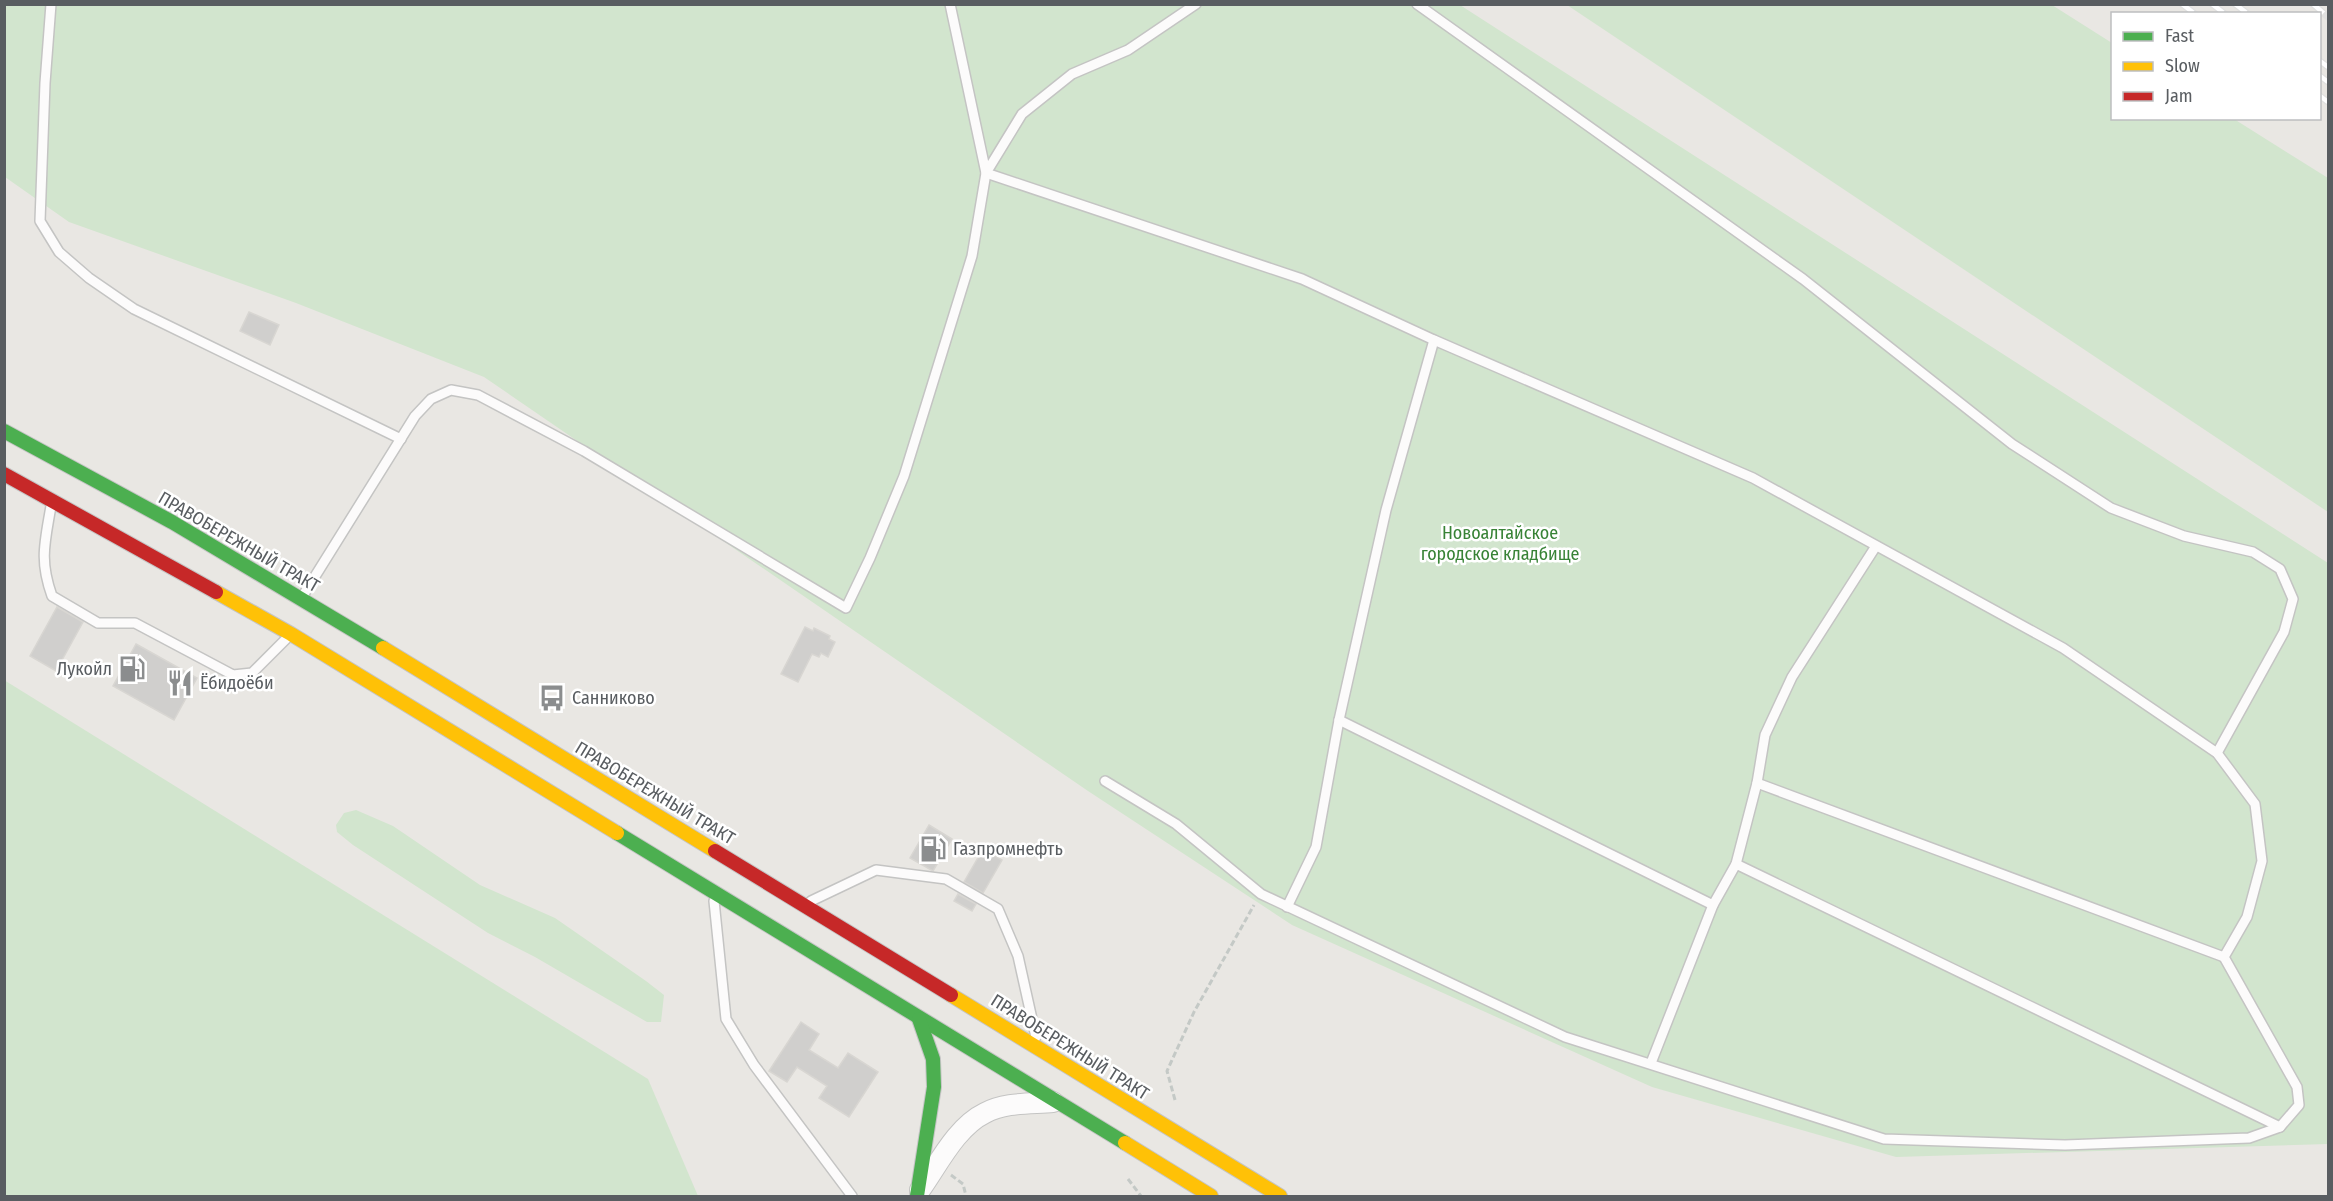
<svg xmlns="http://www.w3.org/2000/svg" width="2333" height="1201" font-family="'Fira Sans Condensed',sans-serif">
  <style>
    .green { fill: #d2e5ce }
    .building { fill: #d0cfcd; stroke: #d8d6d2; stroke-width: 1.5 }
    .lines { fill: none; stroke-linecap: round; stroke-linejoin: round }
    .lane-casing { stroke: #c4c4c3; stroke-width: 12 }
    .street-casing { stroke: #c4c4c3; stroke-width: 22 }
    .fast-casing { stroke: #c5c5c5; stroke-width: 16 }
    .slow-casing { stroke: #c5c5c5; stroke-width: 16 }
    .jam-casing { stroke: #c5c5c5; stroke-width: 16 }
    .path { stroke: #c4c9c6; stroke-width: 3; stroke-dasharray: 6 3; stroke-linecap: butt }
    .lane { stroke: #fcfbfb; stroke-width: 9 }
    .street { stroke: #fcfbfb; stroke-width: 20 }
    .fast { stroke: #4caf50; stroke-width: 14 }
    .slow { stroke: #ffc107; stroke-width: 14 }
    .jam { stroke: #c62828; stroke-width: 14 }
    .rail-casing { stroke: #e1e1e0; stroke-width: 7 }
    .rail { stroke: #fff; stroke-width: 4.5; stroke-dasharray: 14; stroke-linecap: butt }
    .labels { text-anchor: middle; dominant-baseline: central; stroke-width: 5; stroke-linejoin: round; paint-order: stroke }
    .park-label { font-size: 18px; fill: #388336; stroke: #fff }
    .street-label { font-size: 18px; fill: #595d61; stroke: #fff }
    .poi-label { font-size: 18px; fill: #595d61; stroke: #fff; text-anchor: start }
  </style>
  <rect width="100%" height="100%" fill="#e9e7e3"/>
  <g class="green">
    <path d="M 5,5 L 1460,5 L 2328,563 L 2328,1144 L 1896,1157 L 1652,1087 L 1292,925 L 1088,791 L 484,377 L 296,303 L 69,222 L 5,177 Z"/>
    <path d="M 1567,5 L 2052,5 L 2112,43 L 2112,118 L 2234,119 L 2328,178 L 2328,512 Z"/>
    <path d="M 4,680 L 648,1079 L 698,1196 L 5,1196 Z"/>
    <path d="M 356,810 L 393,826 L 480,885 L 555,918 L 646,981 L 664,995 L 661,1022 L 647,1022 L 535,957 L 488,933 L 353,845 L 337,832 L 336,825 L 344,813 Z"/>
  </g>
  <g class="building">
    <path d="M 249,312 L 279,325 L 270,345 L 240,331 Z"/>
    <path d="M 57,607 L 83,622 L 56,671 L 30,656 Z"/>
    <path d="M 805,627 L 813,631 L 814,628 L 830,636 L 829,639 L 835,642 L 828,657 L 821,653 L 819,657 L 812,654 L 798,682 L 781,674 Z"/>
    <path d="M 136,644 L 197,678 L 174,720 L 113,686 Z"/>
    <path d="M 929,825 L 952,839 L 933,871 L 910,858 Z"/>
    <path d="M 983,849 L 1002,860 L 983,893 L 964,882 Z"/>
    <path d="M 958,894 L 976,904 L 972,911 L 954,901 Z"/>
    <path d="M 801,1022 L 819,1034 L 809,1050 L 838,1068 L 848,1053 L 878,1072 L 849,1117 L 819,1098 L 827,1086 L 797,1067 L 787,1082 L 769,1071 Z"/>
  </g>
  <g class="lines">
    <g class="lane-casing">
      <g id="lane">
        <path d="M 51,4 L 45,83 L 40,221 L 59,252 L 89,278 L 134,309 L 401,439"/>
        <path d="M 1417,4 L 1803,279 L 2012,444 L 2111,508 L 2184,536 L 2253,552 L 2280,569 L 2293,599 L 2284,632 L 2217,753"/>
        <path d="M 51,506 C 45,542 39,560 52,596 L 98,623 L 135,623 L 233,675 L 252,673 L 286,639"/>
        <path d="M 304,594 L 415,416 L 431,399 L 451,390 L 478,395 L 584,451 L 846,608 L 870,558 L 904,476 L 972,256 L 986,173 L 950,4"/>
        <path d="M 1339,720 L 1713,905"/>
        <path d="M 1105,781 L 1176,824 L 1261,894 L 1565,1037 L 1884,1139 L 2065,1145 L 2249,1138 L 2280,1127 L 2299,1105 L 2297,1087 L 2224,957 L 2247,917 L 2262,861 L 2255,804 L 2217,753 L 2063,648 L 1753,478 L 1434,340 L 1302,279 L 986,173 L 1022,114 L 1072,74 L 1128,50 L 1196,4"/>
        <path d="M 1757,783 L 2224,957"/>
        <path d="M 1736,864 L 2280,1127"/>
        <path d="M 714,901 L 726,1019 L 754,1065 L 852,1196"/>
        <path d="M 811,901 L 876,870 L 946,879 L 998,909 L 1018,956 L 1036,1037"/>
        <path d="M 1287,907 L 1316,847 L 1339,720 L 1386,510 L 1434,340"/>
        <path d="M 1651,1063 L 1713,905 L 1736,864 L 1757,783 L 1765,735 L 1792,677 L 1876,546"/>
      </g>
    </g>
    <g class="street-casing">
      <path id="street" d="M 920,1190 C 938,1165 956,1127 985,1113 C 1005,1102 1031,1104 1053,1102"/>
    </g>
    <g class="fast-casing">
      <g id="fast">
        <path d="M 4,431 L 172,522 L 383,648"/>
        <path d="M 617,833 L 1125,1143"/>
        <path d="M 917,1196 L 934,1087 L 933,1059 L 919,1019"/>
      </g>
    </g>
    <g class="slow-casing">
      <g id="slow">
        <path d="M 216,592 L 291,634 L 617,833"/>
        <path d="M 383,648 L 715,851"/>
        <path d="M 951,995 L 1280,1196"/>
        <path d="M 1125,1143 L 1211,1196"/>
      </g>
    </g>
    <g class="jam-casing">
      <g id="jam">
        <path d="M 4,474 L 216,592"/>
        <path d="M 715,851 L 951,995"/>
      </g>
    </g>
    <g class="path">
      <path d="M 1175,1100 L 1167,1071 L 1194,1012 L 1254,905"/>
      <path d="M 951,1175 L 963,1184 L 966,1196"/>
      <path d="M 1128,1179 L 1141,1196"/>
    </g>
    <use href="#lane" class="lane"/>
    <use href="#street" class="street"/>
    <use href="#fast" class="fast"/>
    <use href="#slow" class="slow"/>
    <use href="#jam" class="jam"/>
    <g class="rail-casing">
      <g id="rail">
        <path d="M 2182,4 L 2195,14"/>
        <path d="M 2212,4 L 2225,14"/>
        <path d="M 2235,4 L 2248,14"/>
        <path d="M 2313,4 L 2328,17"/>
        <path d="M 2320,61 L 2328,67"/>
        <path d="M 2320,76 L 2328,82"/>
        <path d="M 2320,96 L 2328,102"/>
      </g>
    </g>
    <use href="#rail" class="rail"/>
  </g>
  <defs>
    <g id="fuel-bare" transform="scale(2.07)"><path d="M-5.5-6h7V0h2V4h1.3V-2.5L3-4.5l.8-.8L6-3V5H2.5V1h-1V6h-7ZM-4.2-4.7v3.2H.2V-4.7Z" fill="#8b8d8e" stroke="#fff" stroke-width="2.5" paint-order="stroke"/></g>
    <g id="restaurant-bare" transform="scale(2.07)"><path d="M-5-6h1v4h1v-4h1v4h1v-4h1v5L-1.5 .5V6h-2V.5L-5-1ZM5-6V6H3V1.5H1.5Q1.5-4 5-6Z" fill="#8b8d8e" stroke="#fff" stroke-width="2.5" paint-order="stroke"/></g>
    <g id="bus-bare" transform="scale(2.07)"><path d="M-5-6H5V4H4V6H2V4H-2V6H-4V4H-5ZM-3.5-4V0h7V-4ZM-3.5 1.2v1.5H-2V1.2ZM2 1.2v1.5H3.5V1.2Z" fill="#8b8d8e" stroke="#fff" stroke-width="2.5" paint-order="stroke"/></g>
  </defs>
  <g fill-rule="evenodd">
    <use href="#fuel-bare" x="132" y="669"/>
    <use href="#restaurant-bare" x="180" y="683"/>
    <use href="#bus-bare" x="552" y="698"/>
    <use href="#fuel-bare" x="933" y="849"/>
  </g>
  <g class="labels">
    <g class="park-label">
      <text x="1500" y="533">Новоалтайское<tspan x="1500" dy="21">городское кладбище</tspan></text>
    </g>
    <g class="street-label">
      <text transform="translate(239 542) rotate(30)">ПРАВОБЕРЕЖНЫЙ ТРАКТ</text>
      <text transform="translate(655 793) rotate(31)">ПРАВОБЕРЕЖНЫЙ ТРАКТ</text>
      <text transform="translate(1070 1047) rotate(32)">ПРАВОБЕРЕЖНЫЙ ТРАКТ</text>
    </g>
    <g class="poi-label">
      <text x="112" y="669" text-anchor="end">Лукойл</text>
      <text x="200" y="683">Ёбидоёби</text>
      <text x="572" y="698">Санниково</text>
      <text x="953" y="849">Газпромнефть</text>
    </g>
  </g>
  <rect width="2333" height="1201" fill="none" stroke="#595d61" stroke-width="12"/>
  <rect x="2111" y="12" width="210" height="108" fill="#ffffff" stroke="#bdbec0" stroke-width="1.5"/>
  <rect x="2123" y="32" width="30" height="9" fill="#4caf50" stroke="#bdbec0" stroke-width="1.5"/>
  <text x="2165" y="42" font-size="18" fill="#595d61">Fast</text>
  <rect x="2123" y="62" width="30" height="9" fill="#ffc107" stroke="#bdbec0" stroke-width="1.5"/>
  <text x="2165" y="72" font-size="18" fill="#595d61">Slow</text>
  <rect x="2123" y="92" width="30" height="9" fill="#c62828" stroke="#bdbec0" stroke-width="1.5"/>
  <text x="2165" y="102" font-size="18" fill="#595d61">Jam</text>
</svg>
